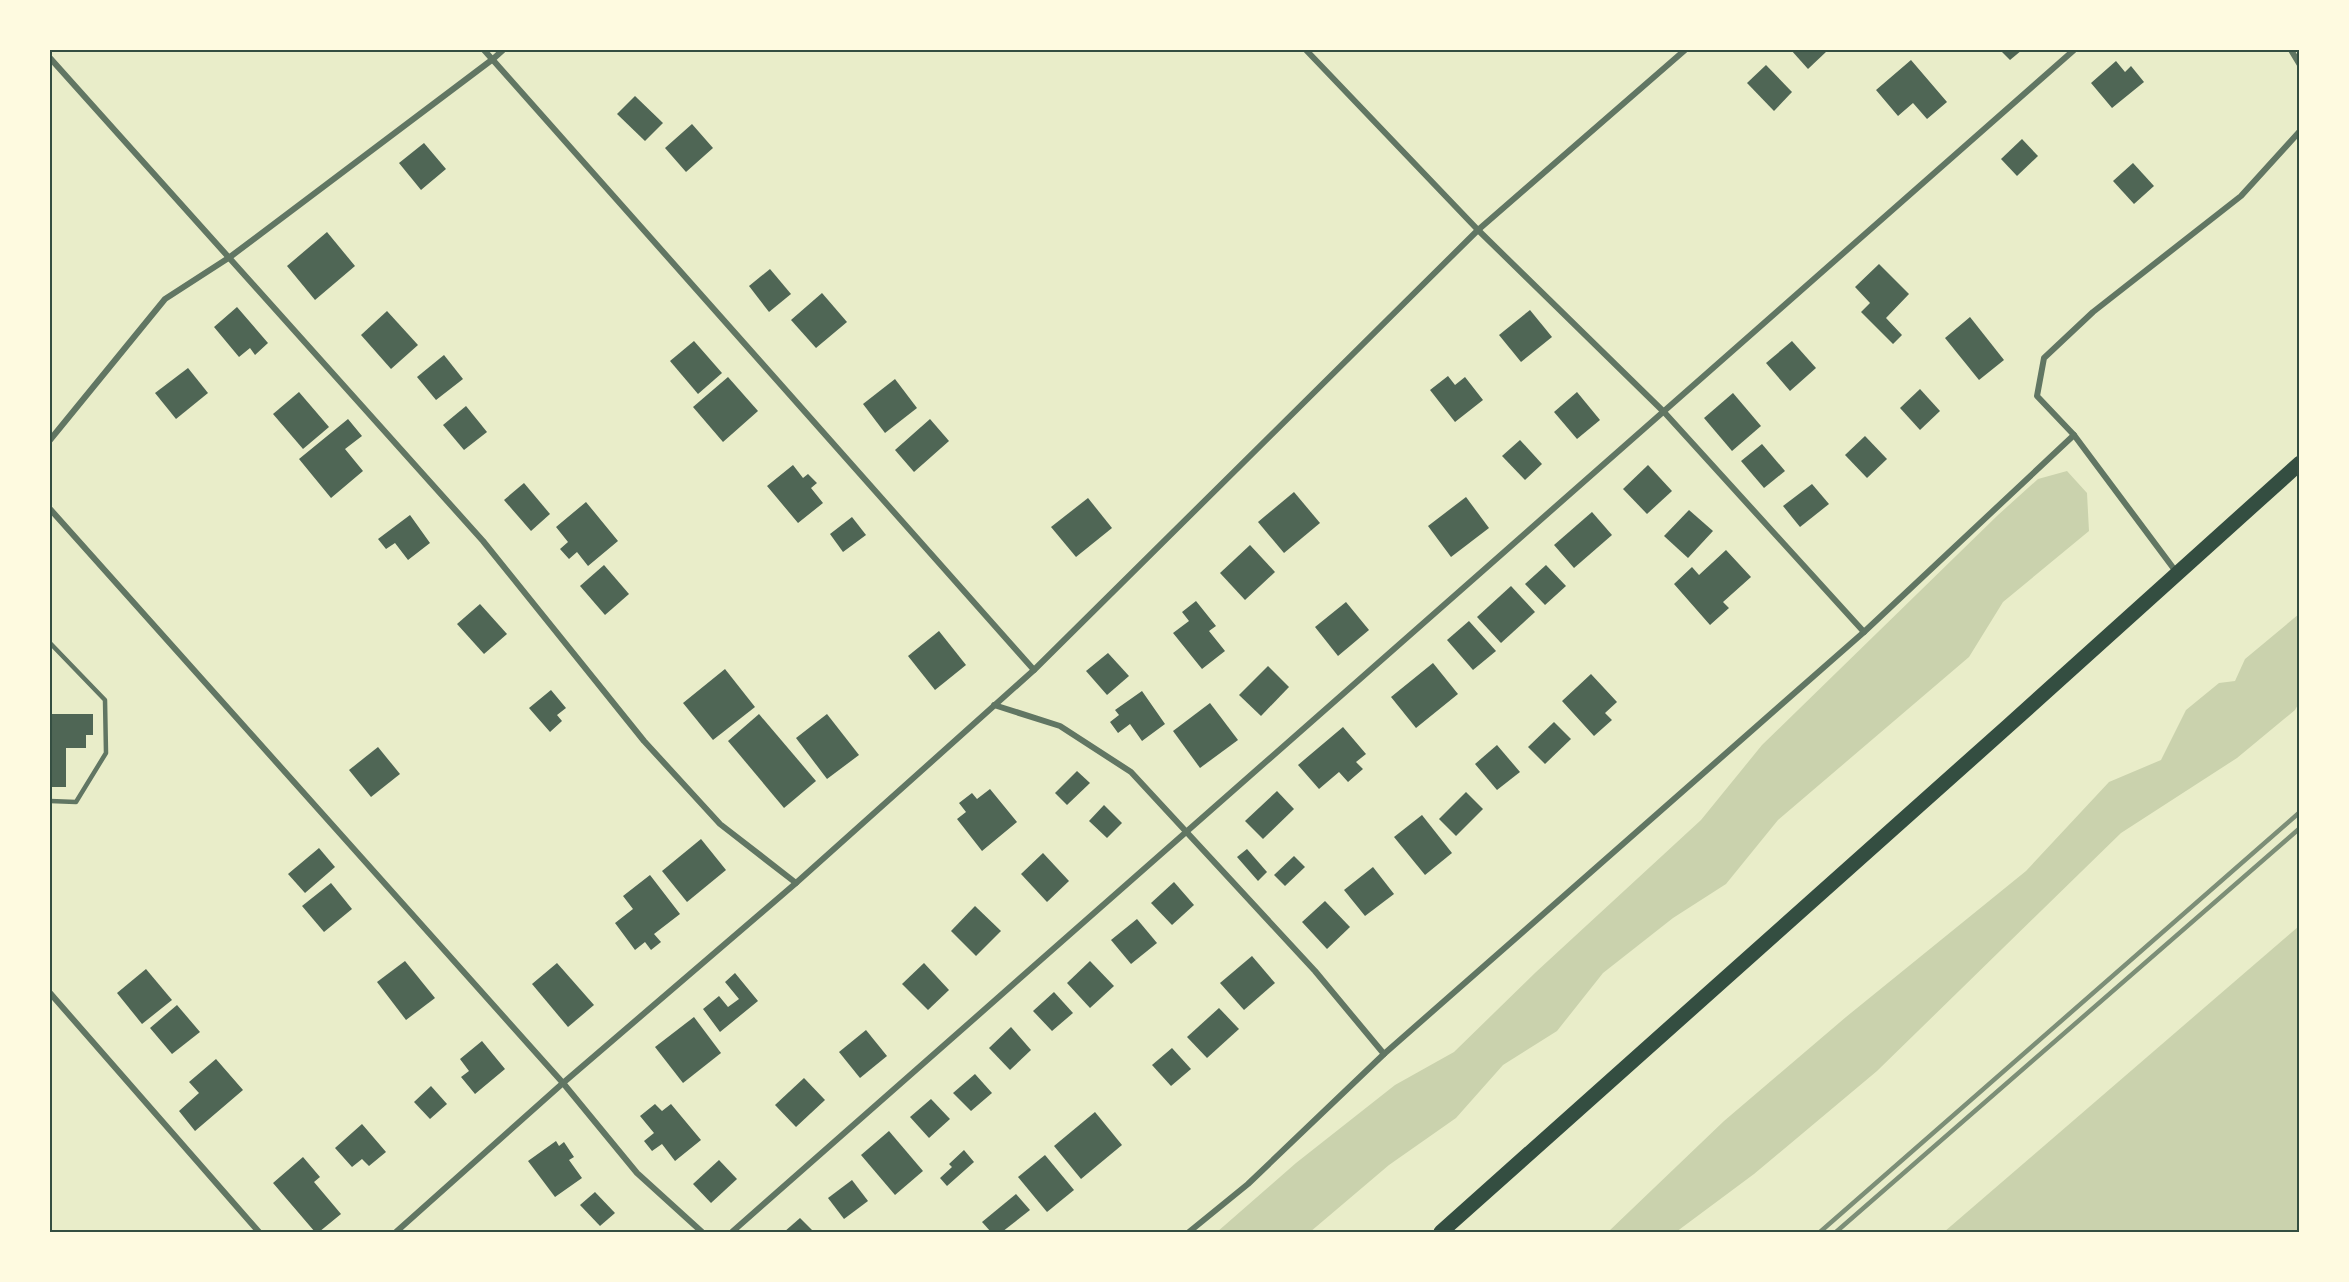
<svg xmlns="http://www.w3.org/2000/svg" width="2349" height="1282" font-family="Lato,sans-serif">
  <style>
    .green { fill: #cad2ad }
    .building { fill: #4f6655 }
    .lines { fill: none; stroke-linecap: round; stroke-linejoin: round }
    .service { stroke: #617663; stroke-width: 4.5 }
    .minor { stroke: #617663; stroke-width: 6 }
    .primary { stroke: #344e41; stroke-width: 15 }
    .rail { stroke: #7c8e77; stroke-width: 4.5 }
    .neatline { fill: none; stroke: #344e41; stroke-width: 2 }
  </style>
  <rect width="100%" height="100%" fill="#e9edc9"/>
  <g class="green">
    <path d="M 2067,471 L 2087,493 L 2089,531 L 2003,602 L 1969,657 L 1778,820 L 1726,884 L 1673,918 L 1603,973 L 1557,1031 L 1503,1065 L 1456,1118 L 1389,1165 L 1310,1232 L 1217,1232 L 1296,1163 L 1395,1085 L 1454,1052 L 1536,972 L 1701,820 L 1762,745 L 1998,515 L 2038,479 Z"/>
    <path d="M 2299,614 L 2300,701 L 2295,710 L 2237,758 L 2121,833 L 1877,1071 L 1754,1174 L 1676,1232 L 1608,1232 L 1724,1121 L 1846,1017 L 2026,871 L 2109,782 L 2161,760 L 2186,710 L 2219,683 L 2235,681 L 2245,659 Z"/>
    <path d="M 2299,926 L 2299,1232 L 1944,1232 Z"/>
  </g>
  <g class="building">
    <path d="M 1791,50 L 1826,50 L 1827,51 L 1808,69 Z"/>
    <path d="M 2000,50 L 2022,50 L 2010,60 Z"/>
    <path d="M 1911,60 L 1947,102 L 1927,119 L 1913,103 L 1898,116 L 1876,90 Z"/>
    <path d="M 2116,61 L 2125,72 L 2131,66 L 2144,82 L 2112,108 L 2091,83 Z"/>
    <path d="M 1766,65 L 1792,92 L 1774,111 L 1747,83 Z"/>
    <path d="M 635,96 L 663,123 L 645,141 L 617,114 Z"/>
    <path d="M 692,124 L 713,148 L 686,172 L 665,148 Z"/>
    <path d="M 2022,139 L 2038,156 L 2017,176 L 2001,159 Z"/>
    <path d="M 424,143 L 446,169 L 421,190 L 399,163 Z"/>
    <path d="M 2133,163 L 2154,186 L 2134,204 L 2113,181 Z"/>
    <path d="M 327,232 L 355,266 L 315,300 L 287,266 Z"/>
    <path d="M 1879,264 L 1909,294 L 1886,318 L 1902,335 L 1893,344 L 1861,312 L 1870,303 L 1855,287 Z"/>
    <path d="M 770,269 L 791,294 L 769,312 L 749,286 Z"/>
    <path d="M 822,293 L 847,322 L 816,348 L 791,320 Z"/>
    <path d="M 237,307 L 268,343 L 255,355 L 250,348 L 239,357 L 214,327 Z"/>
    <path d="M 1530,310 L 1552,337 L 1521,362 L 1499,335 Z"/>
    <path d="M 387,311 L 418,345 L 391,369 L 361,335 Z"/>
    <path d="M 1970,317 L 2004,360 L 1979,380 L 1945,338 Z"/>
    <path d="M 694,341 L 722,373 L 698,394 L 670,361 Z"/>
    <path d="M 1792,341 L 1816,368 L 1790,391 L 1766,363 Z"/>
    <path d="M 444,355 L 463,379 L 436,400 L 417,377 Z"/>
    <path d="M 188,368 L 208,393 L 176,419 L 155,393 Z"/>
    <path d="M 1448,376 L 1455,385 L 1465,377 L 1483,400 L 1455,422 L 1430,390 Z"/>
    <path d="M 728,377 L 758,411 L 723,442 L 693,407 Z"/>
    <path d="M 895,379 L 917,408 L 885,433 L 863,404 Z"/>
    <path d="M 1920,389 L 1940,411 L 1920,430 L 1900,408 Z"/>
    <path d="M 299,392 L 329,427 L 303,449 L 273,414 Z"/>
    <path d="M 1577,392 L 1600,420 L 1577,439 L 1554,412 Z"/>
    <path d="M 1733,393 L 1761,426 L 1732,451 L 1704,418 Z"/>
    <path d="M 466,406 L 487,432 L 464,450 L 443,425 Z"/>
    <path d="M 348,419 L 362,436 L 345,449 L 363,471 L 331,498 L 299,459 Z"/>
    <path d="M 930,419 L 949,441 L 914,472 L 895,450 Z"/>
    <path d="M 1865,436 L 1887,459 L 1867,478 L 1845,455 Z"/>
    <path d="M 1520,440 L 1542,464 L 1525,480 L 1502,456 Z"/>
    <path d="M 1762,444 L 1785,471 L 1764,488 L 1741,461 Z"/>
    <path d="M 793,465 L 803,478 L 808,474 L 817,483 L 811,488 L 823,503 L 798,523 L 767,486 Z"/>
    <path d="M 1648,465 L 1672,491 L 1647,514 L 1623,489 Z"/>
    <path d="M 524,483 L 550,514 L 531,531 L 504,500 Z"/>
    <path d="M 1812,484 L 1829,504 L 1800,527 L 1783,506 Z"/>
    <path d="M 1294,492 L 1320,523 L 1284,553 L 1258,522 Z"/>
    <path d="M 1466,497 L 1489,528 L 1451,557 L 1428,526 Z"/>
    <path d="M 1088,498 L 1112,528 L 1076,557 L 1051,527 Z"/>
    <path d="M 586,502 L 618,541 L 588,566 L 577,552 L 569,559 L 560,549 L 568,542 L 556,527 Z"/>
    <path d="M 1689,510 L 1713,531 L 1688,558 L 1664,536 Z"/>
    <path d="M 1592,512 L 1612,535 L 1574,568 L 1554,545 Z"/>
    <path d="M 410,515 L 430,543 L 408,560 L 395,543 L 386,549 L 378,539 Z"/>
    <path d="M 852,517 L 866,535 L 843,552 L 830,534 Z"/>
    <path d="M 1250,545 L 1275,572 L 1245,600 L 1220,573 Z"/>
    <path d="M 1726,550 L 1751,577 L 1723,602 L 1729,608 L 1710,625 L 1674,584 L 1692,567 L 1699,575 Z"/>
    <path d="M 604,565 L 629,594 L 605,615 L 580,586 Z"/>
    <path d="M 1546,565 L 1566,586 L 1545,605 L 1525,584 Z"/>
    <path d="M 1511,586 L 1535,612 L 1501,643 L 1477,617 Z"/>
    <path d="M 1196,601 L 1216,626 L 1209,631 L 1225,651 L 1202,669 L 1173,633 L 1189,621 L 1182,612 Z"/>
    <path d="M 1346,602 L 1369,630 L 1338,656 L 1315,627 Z"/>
    <path d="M 480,604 L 507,634 L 484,654 L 457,624 Z"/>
    <path d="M 1469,621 L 1496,651 L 1473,670 L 1447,640 Z"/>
    <path d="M 939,631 L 966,665 L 935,690 L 908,656 Z"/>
    <path d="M 1108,653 L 1129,676 L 1107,695 L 1086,671 Z"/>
    <path d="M 1433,663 L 1458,694 L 1416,728 L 1391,697 Z"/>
    <path d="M 1268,666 L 1289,687 L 1261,716 L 1239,695 Z"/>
    <path d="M 725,669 L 755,707 L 713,740 L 683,703 Z"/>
    <path d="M 1591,674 L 1617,702 L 1605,713 L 1612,720 L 1594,736 L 1562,701 Z"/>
    <path d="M 551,690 L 566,708 L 557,715 L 562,721 L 550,732 L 529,708 Z"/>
    <path d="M 1142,691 L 1165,724 L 1142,741 L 1130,724 L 1118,733 L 1110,722 L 1119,715 L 1115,710 Z"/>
    <path d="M 1210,703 L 1238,740 L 1200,768 L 1173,731 Z"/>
    <path d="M 50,714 L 93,714 L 93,735 L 86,735 L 86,748 L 66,748 L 66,787 L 50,787 Z"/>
    <path d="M 759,714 L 816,781 L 784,808 L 728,741 Z"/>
    <path d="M 827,714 L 859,755 L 827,779 L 796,738 Z"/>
    <path d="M 1554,722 L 1571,739 L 1545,764 L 1528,747 Z"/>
    <path d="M 1343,727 L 1366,754 L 1356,762 L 1363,769 L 1348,782 L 1339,772 L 1319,789 L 1298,765 Z"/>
    <path d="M 1497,745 L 1520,772 L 1497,790 L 1475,764 Z"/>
    <path d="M 378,747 L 400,774 L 371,797 L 349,770 Z"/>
    <path d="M 1077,771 L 1090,783 L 1067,805 L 1055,793 Z"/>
    <path d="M 990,789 L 1017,822 L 982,851 L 957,819 L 966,812 L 959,803 L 972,793 L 977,799 Z"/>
    <path d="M 1277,791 L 1294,809 L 1263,839 L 1245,821 Z"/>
    <path d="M 1466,792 L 1483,809 L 1456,836 L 1439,819 Z"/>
    <path d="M 1104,805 L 1122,823 L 1107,838 L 1089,821 Z"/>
    <path d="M 1422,815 L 1452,853 L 1425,875 L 1394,837 Z"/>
    <path d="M 701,839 L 726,870 L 687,902 L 662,871 Z"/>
    <path d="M 319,848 L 335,867 L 305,893 L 288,874 Z"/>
    <path d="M 1247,849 L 1267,872 L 1258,881 L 1237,857 Z"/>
    <path d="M 1043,853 L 1069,881 L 1047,902 L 1021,874 Z"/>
    <path d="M 1294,856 L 1305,867 L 1285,886 L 1274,875 Z"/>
    <path d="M 1373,867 L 1394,894 L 1365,916 L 1344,890 Z"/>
    <path d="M 650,875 L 680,914 L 654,934 L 661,942 L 651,950 L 645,942 L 635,950 L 615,923 L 633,909 L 623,896 Z"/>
    <path d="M 1174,882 L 1194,905 L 1172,925 L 1151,903 Z"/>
    <path d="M 331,883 L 352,909 L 324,932 L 302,906 Z"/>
    <path d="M 1325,901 L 1350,927 L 1327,949 L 1302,922 Z"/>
    <path d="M 975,906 L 1001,931 L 976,956 L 951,931 Z"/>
    <path d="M 1137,919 L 1157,943 L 1131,964 L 1111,940 Z"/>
    <path d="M 1252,956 L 1275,983 L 1244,1010 L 1220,983 Z"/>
    <path d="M 405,961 L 435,998 L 406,1020 L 377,982 Z"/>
    <path d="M 1090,961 L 1114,986 L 1090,1008 L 1067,983 Z"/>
    <path d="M 557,963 L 594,1005 L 568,1027 L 532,984 Z"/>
    <path d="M 924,963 L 949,990 L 928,1010 L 902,984 Z"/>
    <path d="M 146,969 L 172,1000 L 142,1024 L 117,993 Z"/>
    <path d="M 735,973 L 758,1001 L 720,1032 L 703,1009 L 719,996 L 728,1007 L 739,999 L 725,982 Z"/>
    <path d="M 1054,992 L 1073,1013 L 1052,1031 L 1033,1011 Z"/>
    <path d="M 177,1005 L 200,1032 L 172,1054 L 150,1028 Z"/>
    <path d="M 1219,1008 L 1239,1029 L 1207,1058 L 1187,1037 Z"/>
    <path d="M 694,1017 L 721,1053 L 683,1083 L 655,1047 Z"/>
    <path d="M 1011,1027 L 1031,1050 L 1010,1070 L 989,1048 Z"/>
    <path d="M 866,1030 L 887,1056 L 860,1078 L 839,1052 Z"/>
    <path d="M 482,1041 L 505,1069 L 475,1094 L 461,1077 L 469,1071 L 460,1059 Z"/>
    <path d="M 1172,1048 L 1191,1069 L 1171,1086 L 1152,1065 Z"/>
    <path d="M 216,1059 L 243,1090 L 195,1131 L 179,1111 L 199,1093 L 189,1082 Z"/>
    <path d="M 975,1074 L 992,1093 L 971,1111 L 953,1093 Z"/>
    <path d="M 804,1078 L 825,1100 L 796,1127 L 775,1105 Z"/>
    <path d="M 431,1086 L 447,1104 L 430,1119 L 414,1102 Z"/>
    <path d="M 931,1099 L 950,1119 L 929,1138 L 910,1117 Z"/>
    <path d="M 655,1104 L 662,1111 L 671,1104 L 701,1140 L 675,1161 L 662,1144 L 652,1151 L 644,1141 L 654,1133 L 640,1116 Z"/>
    <path d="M 1095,1112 L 1122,1145 L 1081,1179 L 1054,1146 Z"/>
    <path d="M 362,1124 L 386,1152 L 369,1166 L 362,1159 L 352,1167 L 335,1148 Z"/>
    <path d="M 889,1131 L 923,1171 L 895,1195 L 861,1155 Z"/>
    <path d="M 556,1141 L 559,1146 L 564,1142 L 574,1157 L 569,1160 L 582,1178 L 555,1197 L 528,1161 Z"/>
    <path d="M 964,1150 L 974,1162 L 947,1186 L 940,1178 L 952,1167 L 949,1164 Z"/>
    <path d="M 1045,1155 L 1074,1190 L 1047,1212 L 1018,1177 Z"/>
    <path d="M 303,1157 L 320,1177 L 314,1182 L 341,1214 L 319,1232 L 315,1232 L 273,1183 Z"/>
    <path d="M 719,1160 L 737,1179 L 711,1203 L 693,1184 Z"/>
    <path d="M 852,1180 L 868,1201 L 844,1219 L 828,1198 Z"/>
    <path d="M 595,1192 L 615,1213 L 600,1226 L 580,1205 Z"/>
    <path d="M 1016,1194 L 1030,1210 L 1002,1232 L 991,1232 L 982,1222 Z"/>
    <path d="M 800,1218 L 813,1231 L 784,1232 Z"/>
  </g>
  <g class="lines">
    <path class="service" d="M 50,643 L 105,700 L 106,753 L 76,802 L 50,801"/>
    <g class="minor">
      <path d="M 484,50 L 1034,670"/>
      <path d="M 1306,50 L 1478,230 L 1664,412 L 1864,632"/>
      <path d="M 2291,50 L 2300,65"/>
      <path d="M 50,58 L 483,541 L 644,741 L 720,824 L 796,883"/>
      <path d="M 50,440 L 165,299 L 230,257 L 493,59 L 503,50"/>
      <path d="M 50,509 L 563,1083 L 637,1173 L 702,1232"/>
      <path d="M 2177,573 L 2074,435 L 2037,396 L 2044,358 L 2093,312 L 2241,196 L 2300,131"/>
      <path d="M 994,705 L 1060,726 L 1131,772 L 1315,971 L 1384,1054"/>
      <path d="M 50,993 L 259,1232"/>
      <path d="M 396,1232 L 563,1083 L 796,883 L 1034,670 L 1478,230 L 1685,50"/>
      <path d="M 732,1232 L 2074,50"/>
      <path d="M 1189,1232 L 1248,1184 L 1384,1054 L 1864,632 L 2074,435"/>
    </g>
    <path class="primary" d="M 1441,1232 L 2008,726 L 2300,463"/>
    <g class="rail">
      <path d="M 1820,1232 L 2300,812"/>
      <path d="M 1836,1232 L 2300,828"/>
    </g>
  </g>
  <rect width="2349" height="1282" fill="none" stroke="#fefae0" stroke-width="102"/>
  <rect x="51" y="51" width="2247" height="1180" class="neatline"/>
</svg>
